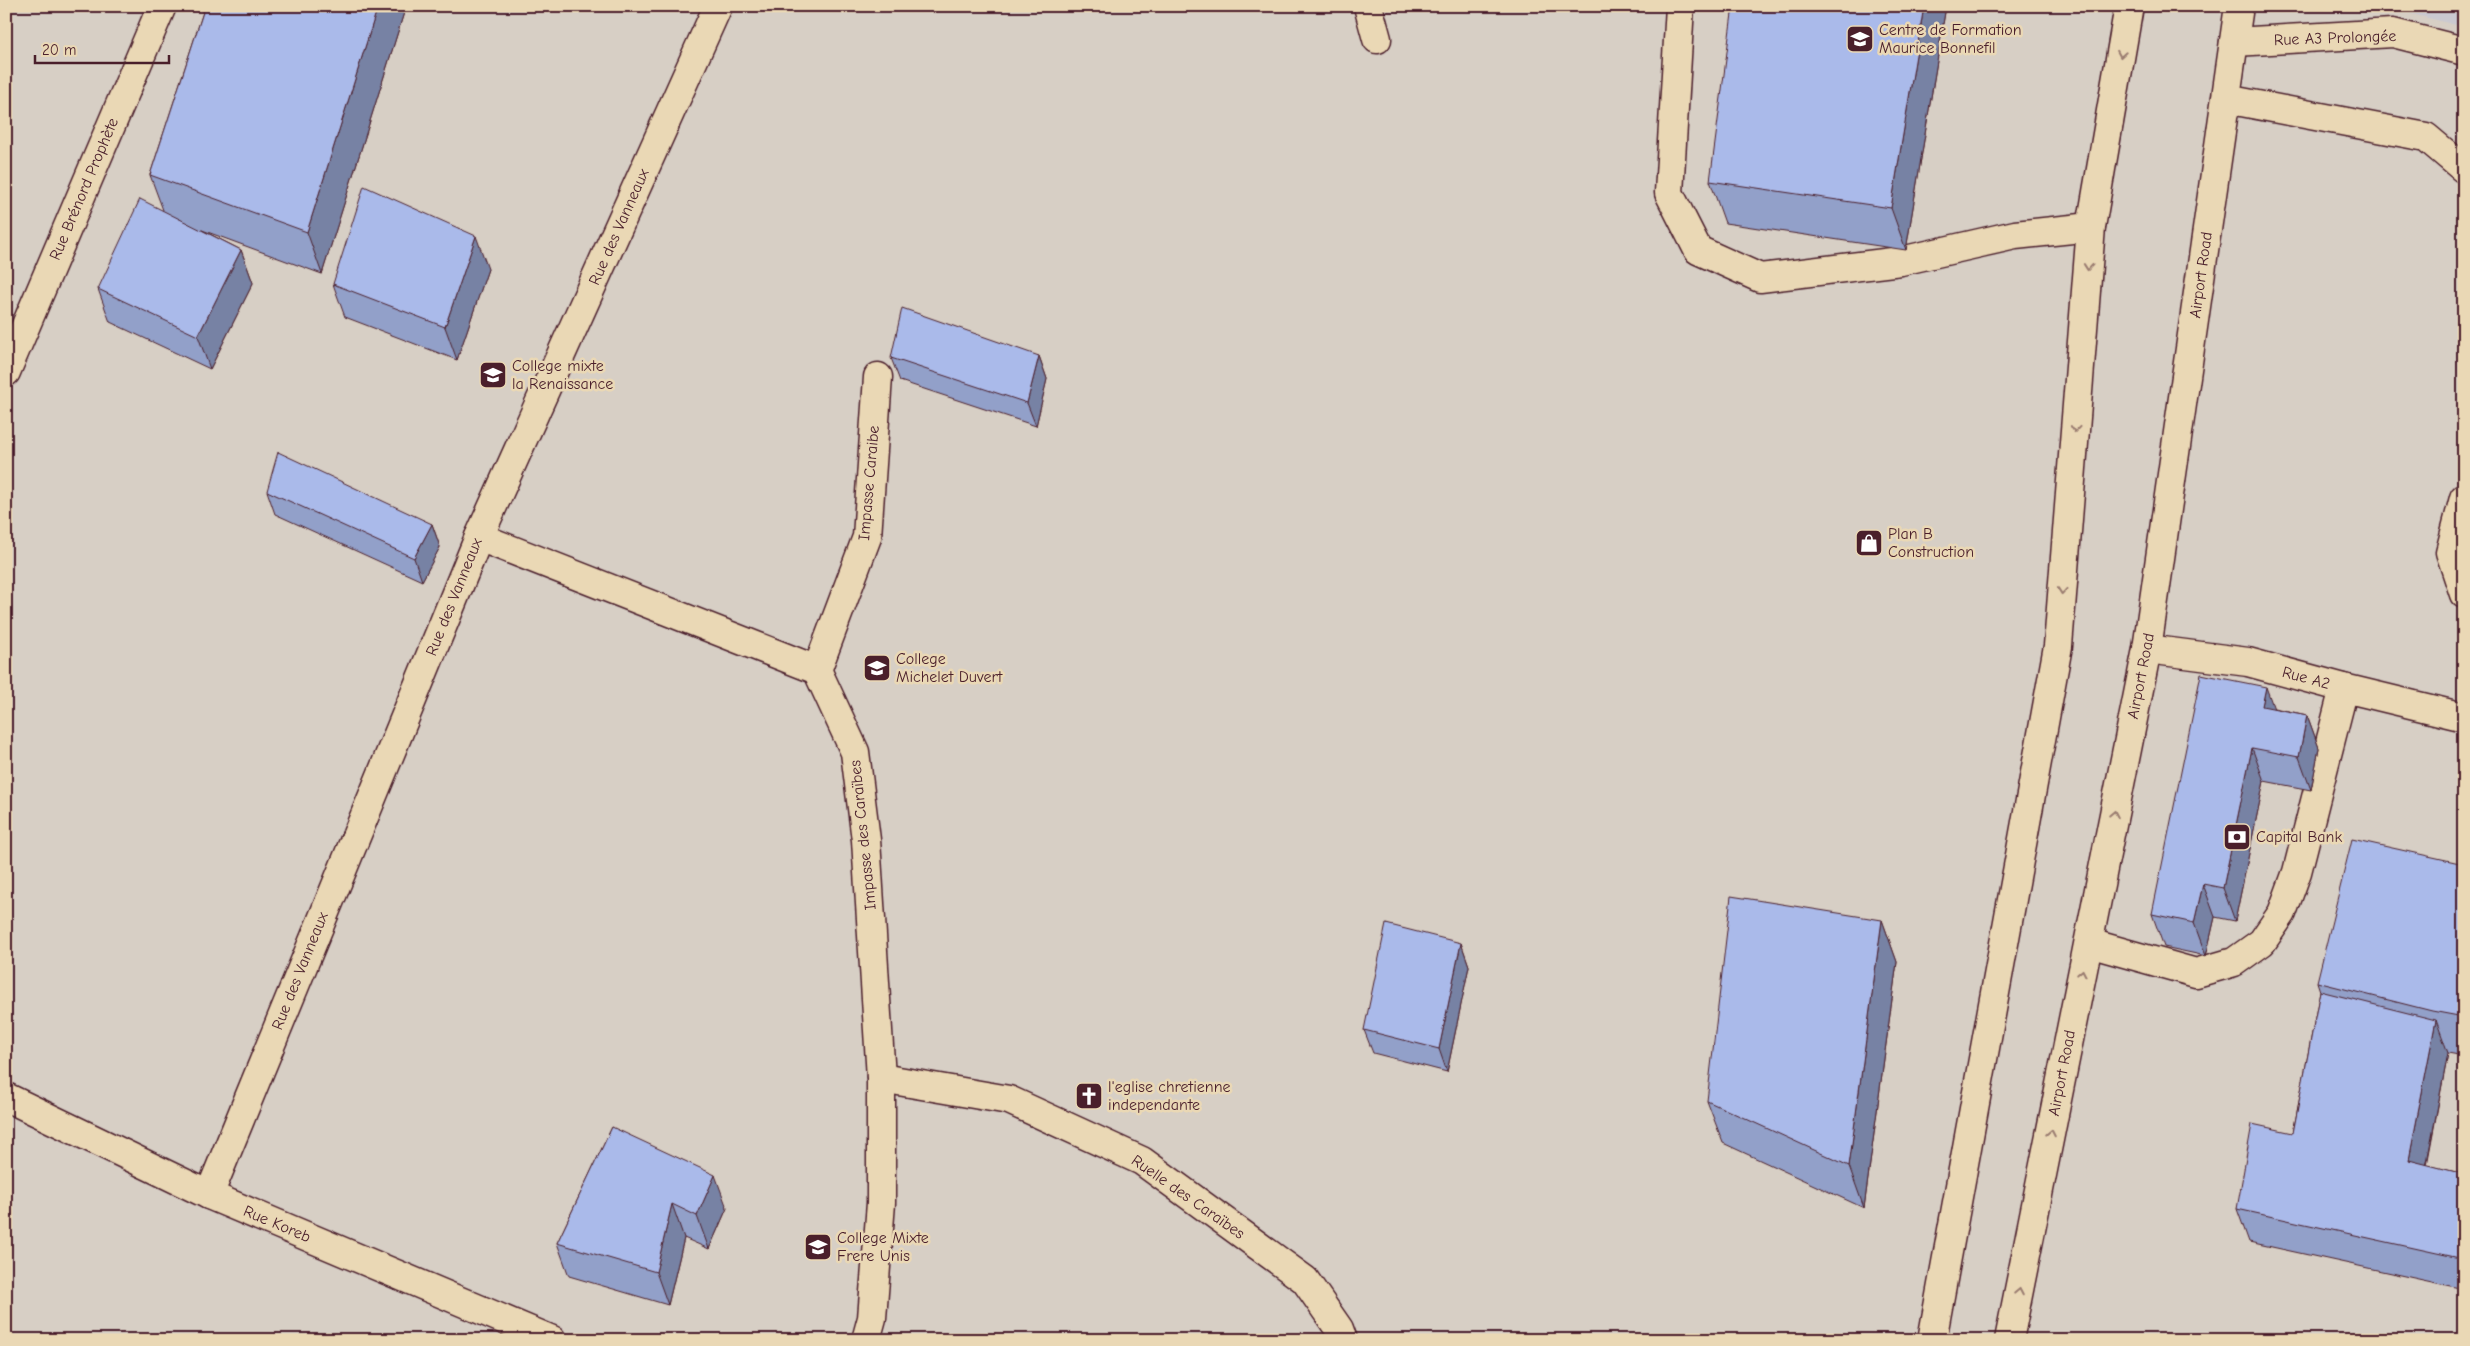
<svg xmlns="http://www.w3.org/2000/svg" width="2470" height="1346" font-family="'Comic Neue',sans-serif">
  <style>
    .built { fill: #cac9d0 }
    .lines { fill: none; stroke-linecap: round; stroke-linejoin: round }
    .minor-casing { stroke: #4a1f2b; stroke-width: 31 }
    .major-casing { stroke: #4a1f2b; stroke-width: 31 }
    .minor { stroke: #ead8b5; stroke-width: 28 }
    .major { stroke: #ead8b5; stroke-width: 28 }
    .wall { fill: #92a0c9; stroke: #4a1f2b }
    .shaded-wall { fill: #7782a4; stroke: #4a1f2b }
    .building { fill: #aabaea; stroke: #4a1f2b }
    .oneway { stroke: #9a7c70 }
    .labels { text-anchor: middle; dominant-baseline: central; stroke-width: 5; stroke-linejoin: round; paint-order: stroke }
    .poi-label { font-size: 16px; fill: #4a1f2b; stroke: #ead8b5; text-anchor: start }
    .street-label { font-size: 16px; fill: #4a1f2b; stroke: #ead8b5 }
  </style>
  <rect width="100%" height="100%" fill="#d7cfc5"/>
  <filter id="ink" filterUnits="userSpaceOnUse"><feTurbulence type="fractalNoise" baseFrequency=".02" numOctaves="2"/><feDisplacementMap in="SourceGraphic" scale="10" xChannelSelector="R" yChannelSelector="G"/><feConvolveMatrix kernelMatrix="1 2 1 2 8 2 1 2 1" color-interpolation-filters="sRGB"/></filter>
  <g filter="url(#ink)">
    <path class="built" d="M 2381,6 L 2464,6 L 2464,27 Z"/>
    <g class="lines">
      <g class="minor-casing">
        <g id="minor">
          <path d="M 1368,6 L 1377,39"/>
          <path d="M 1680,6 L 1669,193 L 1698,250 L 1760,278 L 1901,261 L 2015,235 L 2091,227"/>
          <path d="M 2234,42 L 2393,33 L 2464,51"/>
          <path d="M 2226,99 L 2426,137 L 2464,169"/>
          <path d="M 6,372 L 162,6"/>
          <path d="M 2464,498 L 2450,552 L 2464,594"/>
          <path d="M 479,537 L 817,670 L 855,752 L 866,840 L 881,1078 L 881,1203 L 872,1318 L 866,1340"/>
          <path d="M 2147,649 L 2248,662 L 2344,688 L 2464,717"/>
          <path d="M 817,670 L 867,537 L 878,377"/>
          <path d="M 2089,943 L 2196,973 L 2234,962 L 2262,942 L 2282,913 L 2297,872 L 2344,688"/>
          <path d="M 881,1078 L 1009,1100 L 1142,1161 L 1305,1280 L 1339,1329 L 1343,1340"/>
          <path d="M 6,1097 L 209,1195 L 552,1340"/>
          <path d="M 209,1195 L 479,537 L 718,6"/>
        </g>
      </g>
      <g class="major-casing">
        <g id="major">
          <path d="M 1932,1340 L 2058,646 L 2091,227 L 2129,6"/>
          <path d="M 2009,1340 L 2147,649 L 2239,6"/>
        </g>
      </g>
      <use href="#minor" class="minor"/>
      <use href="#major" class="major"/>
    </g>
    <g class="wall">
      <path d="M 205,6 L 406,6 L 322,274 L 202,230 L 241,250 L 253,283 L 210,369 L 110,322 L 98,289 L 163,210 L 150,175 Z"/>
      <path d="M 1946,6 L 1906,250 L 1725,223 L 1710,181 Z"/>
      <path d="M 488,269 L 457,360 L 345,317 L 333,284 Z"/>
      <path d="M 1039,356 L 1047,379 L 1036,426 L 900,381 L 891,358 Z"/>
      <path d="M 267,491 L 432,524 L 440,547 L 422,581 L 275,514 Z"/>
      <path d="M 2274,708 L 2307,715 L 2319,748 L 2311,790 L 2264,781 L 2235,921 L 2215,917 L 2206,956 L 2164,947 L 2152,914 Z"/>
      <path d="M 2464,864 L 2464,1056 L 2448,1053 L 2427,1165 L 2464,1174 L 2464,1289 L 2249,1242 L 2237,1209 L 2293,1133 L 2320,991 L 2317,982 Z"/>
      <path d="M 1882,920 L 1897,962 L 1864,1208 L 1723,1143 L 1707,1101 Z"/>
      <path d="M 1461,943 L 1469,966 L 1447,1072 L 1373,1053 L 1364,1030 Z"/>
      <path d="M 612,1127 L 727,1208 L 709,1249 L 684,1238 L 668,1305 L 569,1276 L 557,1243 Z"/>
    </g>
    <g class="shaded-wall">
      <path d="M 378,6 L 406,6 L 322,274 L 307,232 Z"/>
      <path d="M 1924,6 L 1946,6 L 1906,250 L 1891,208 Z"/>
      <path d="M 476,236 L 488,269 L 457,360 L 445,327 Z"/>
      <path d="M 241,250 L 253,283 L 210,369 L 198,336 Z"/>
      <path d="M 1039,356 L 1047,379 L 1036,426 L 1027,403 Z"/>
      <path d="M 432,524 L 440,547 L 422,581 L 414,558 Z"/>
      <path d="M 2266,687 L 2278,720 L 2262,706 Z"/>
      <path d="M 2307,715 L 2319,748 L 2311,790 L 2299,757 Z"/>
      <path d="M 2252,748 L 2264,781 L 2235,921 L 2223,888 Z"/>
      <path d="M 2203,884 L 2215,917 L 2206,956 L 2194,923 Z"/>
      <path d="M 1882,920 L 1897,962 L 1864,1208 L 1849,1166 Z"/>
      <path d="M 1461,943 L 1469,966 L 1447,1072 L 1439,1049 Z"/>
      <path d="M 2436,1020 L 2448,1053 L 2421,1193 L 2409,1160 Z"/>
      <path d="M 715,1175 L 727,1208 L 709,1249 L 697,1216 Z"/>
      <path d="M 672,1204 L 684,1238 L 668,1305 L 656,1272 Z"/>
    </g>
    <g class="building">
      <path d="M 205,6 L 378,6 L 307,232 L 150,175 Z"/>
      <path d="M 1733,6 L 1924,6 L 1891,208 L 1710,181 Z"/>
      <path d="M 364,186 L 476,236 L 445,327 L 333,284 Z"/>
      <path d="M 140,199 L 241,250 L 198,336 L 98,289 Z"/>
      <path d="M 902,308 L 1039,356 L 1027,403 L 891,358 Z"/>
      <path d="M 278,452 L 432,524 L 414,558 L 267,491 Z"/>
      <path d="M 2201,674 L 2266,687 L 2262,706 L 2307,715 L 2299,757 L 2252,748 L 2223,888 L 2203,884 L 2194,923 L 2152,914 Z"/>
      <path d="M 2352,839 L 2464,864 L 2464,1017 L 2432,1011 L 2317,982 Z"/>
      <path d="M 1731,896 L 1882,920 L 1849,1166 L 1707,1101 Z"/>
      <path d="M 1386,924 L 1461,943 L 1439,1049 L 1364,1030 Z"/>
      <path d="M 2320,991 L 2436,1020 L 2409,1160 L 2464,1174 L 2464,1259 L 2237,1209 L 2252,1124 L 2293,1133 Z"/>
      <path d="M 612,1127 L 715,1175 L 697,1216 L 672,1204 L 656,1272 L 557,1243 Z"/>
    </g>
    <defs><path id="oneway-chevron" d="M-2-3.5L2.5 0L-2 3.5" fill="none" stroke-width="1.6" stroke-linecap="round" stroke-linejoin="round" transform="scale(1.25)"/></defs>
    <g class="oneway">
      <use href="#oneway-chevron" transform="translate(2121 54) rotate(100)"/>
      <use href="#oneway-chevron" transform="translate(2088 267) rotate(95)"/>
      <use href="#oneway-chevron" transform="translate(2075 429) rotate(95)"/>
      <use href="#oneway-chevron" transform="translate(2062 591) rotate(95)"/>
      <use href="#oneway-chevron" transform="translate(2114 814) rotate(-79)"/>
      <use href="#oneway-chevron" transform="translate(2082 973) rotate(-79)"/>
      <use href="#oneway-chevron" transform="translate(2051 1133) rotate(-79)"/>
      <use href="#oneway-chevron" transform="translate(2019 1292) rotate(-79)"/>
    </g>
  </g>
  <defs>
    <g id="university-square" transform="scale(1.4375)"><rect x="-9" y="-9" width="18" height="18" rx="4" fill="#4a1f2b" stroke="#ead8b5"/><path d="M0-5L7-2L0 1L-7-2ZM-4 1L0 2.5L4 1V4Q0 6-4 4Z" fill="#fff"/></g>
    <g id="school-square" transform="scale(1.4375)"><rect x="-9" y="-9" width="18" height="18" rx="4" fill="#4a1f2b" stroke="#ead8b5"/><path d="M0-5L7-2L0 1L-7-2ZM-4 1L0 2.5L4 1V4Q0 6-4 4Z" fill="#fff"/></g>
    <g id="shop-square" transform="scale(1.4375)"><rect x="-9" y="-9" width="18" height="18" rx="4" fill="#4a1f2b" stroke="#ead8b5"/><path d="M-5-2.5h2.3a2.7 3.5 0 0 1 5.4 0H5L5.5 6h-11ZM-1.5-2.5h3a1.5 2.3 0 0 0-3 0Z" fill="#fff"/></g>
    <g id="bank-square" transform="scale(1.4375)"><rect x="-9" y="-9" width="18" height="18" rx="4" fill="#4a1f2b" stroke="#ead8b5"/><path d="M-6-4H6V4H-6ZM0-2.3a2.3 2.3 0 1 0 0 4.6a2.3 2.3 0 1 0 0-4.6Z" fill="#fff"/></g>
    <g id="church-square" transform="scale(1.4375)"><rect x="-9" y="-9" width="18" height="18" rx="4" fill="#4a1f2b" stroke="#ead8b5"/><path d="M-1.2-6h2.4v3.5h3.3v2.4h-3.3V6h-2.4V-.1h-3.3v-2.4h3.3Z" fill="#fff"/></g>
  </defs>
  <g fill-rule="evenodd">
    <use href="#university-square" x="1860" y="39"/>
    <use href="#school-square" x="493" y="375"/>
    <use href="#shop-square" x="1869" y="543"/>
    <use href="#school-square" x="877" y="668"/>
    <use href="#bank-square" x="2237" y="837"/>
    <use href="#church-square" x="1089" y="1096"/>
    <use href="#school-square" x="818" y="1247"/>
  </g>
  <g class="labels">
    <g class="poi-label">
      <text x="1879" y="30">Centre de Formation<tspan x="1879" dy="18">Maurice Bonnefil</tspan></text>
      <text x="512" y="366">College mixte<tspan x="512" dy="18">la Renaissance</tspan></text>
      <text x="1888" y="534">Plan B<tspan x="1888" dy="18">Construction</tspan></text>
      <text x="896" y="659">College<tspan x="896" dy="18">Michelet Duvert</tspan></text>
      <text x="2256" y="837">Capital Bank</text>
      <text x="1108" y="1087">l'eglise chretienne<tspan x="1108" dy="18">independante</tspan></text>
      <text x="837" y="1238">College Mixte<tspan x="837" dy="18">Frere Unis</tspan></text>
    </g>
    <g class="street-label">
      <text transform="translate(2335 38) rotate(-2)">Rue A3 Prolongée</text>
      <text transform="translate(84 189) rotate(-67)">Rue Brénord Prophète</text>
      <text transform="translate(619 227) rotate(-66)">Rue des Vanneaux</text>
      <text transform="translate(2201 275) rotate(-82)">Airport Road</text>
      <text transform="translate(869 483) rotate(-85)">Impasse Caraibe</text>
      <text transform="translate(454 597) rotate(-68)">Rue des Vanneaux</text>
      <text transform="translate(2141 676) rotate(-79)">Airport Road</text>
      <text transform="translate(2306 678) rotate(15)">Rue A2</text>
      <text transform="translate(863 835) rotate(-96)">Impasse des Caraïbes</text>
      <text transform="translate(300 971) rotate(-68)">Rue des Vanneaux</text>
      <text transform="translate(2062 1073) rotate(-79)">Airport Road</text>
      <text transform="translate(1188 1197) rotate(35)">Ruelle des Caraïbes</text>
      <text transform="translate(277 1224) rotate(23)">Rue Koreb</text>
    </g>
  </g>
  <rect width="2470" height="1346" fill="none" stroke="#ead8b5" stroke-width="25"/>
  <rect x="12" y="12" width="2445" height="1321" fill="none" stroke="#4a1f2b" stroke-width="2" filter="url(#ink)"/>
  <path d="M35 55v8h134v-8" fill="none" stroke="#4a1f2b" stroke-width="2.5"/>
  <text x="42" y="55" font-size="15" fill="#4a1f2b" stroke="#ead8b5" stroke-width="4" paint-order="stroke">20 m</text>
</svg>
